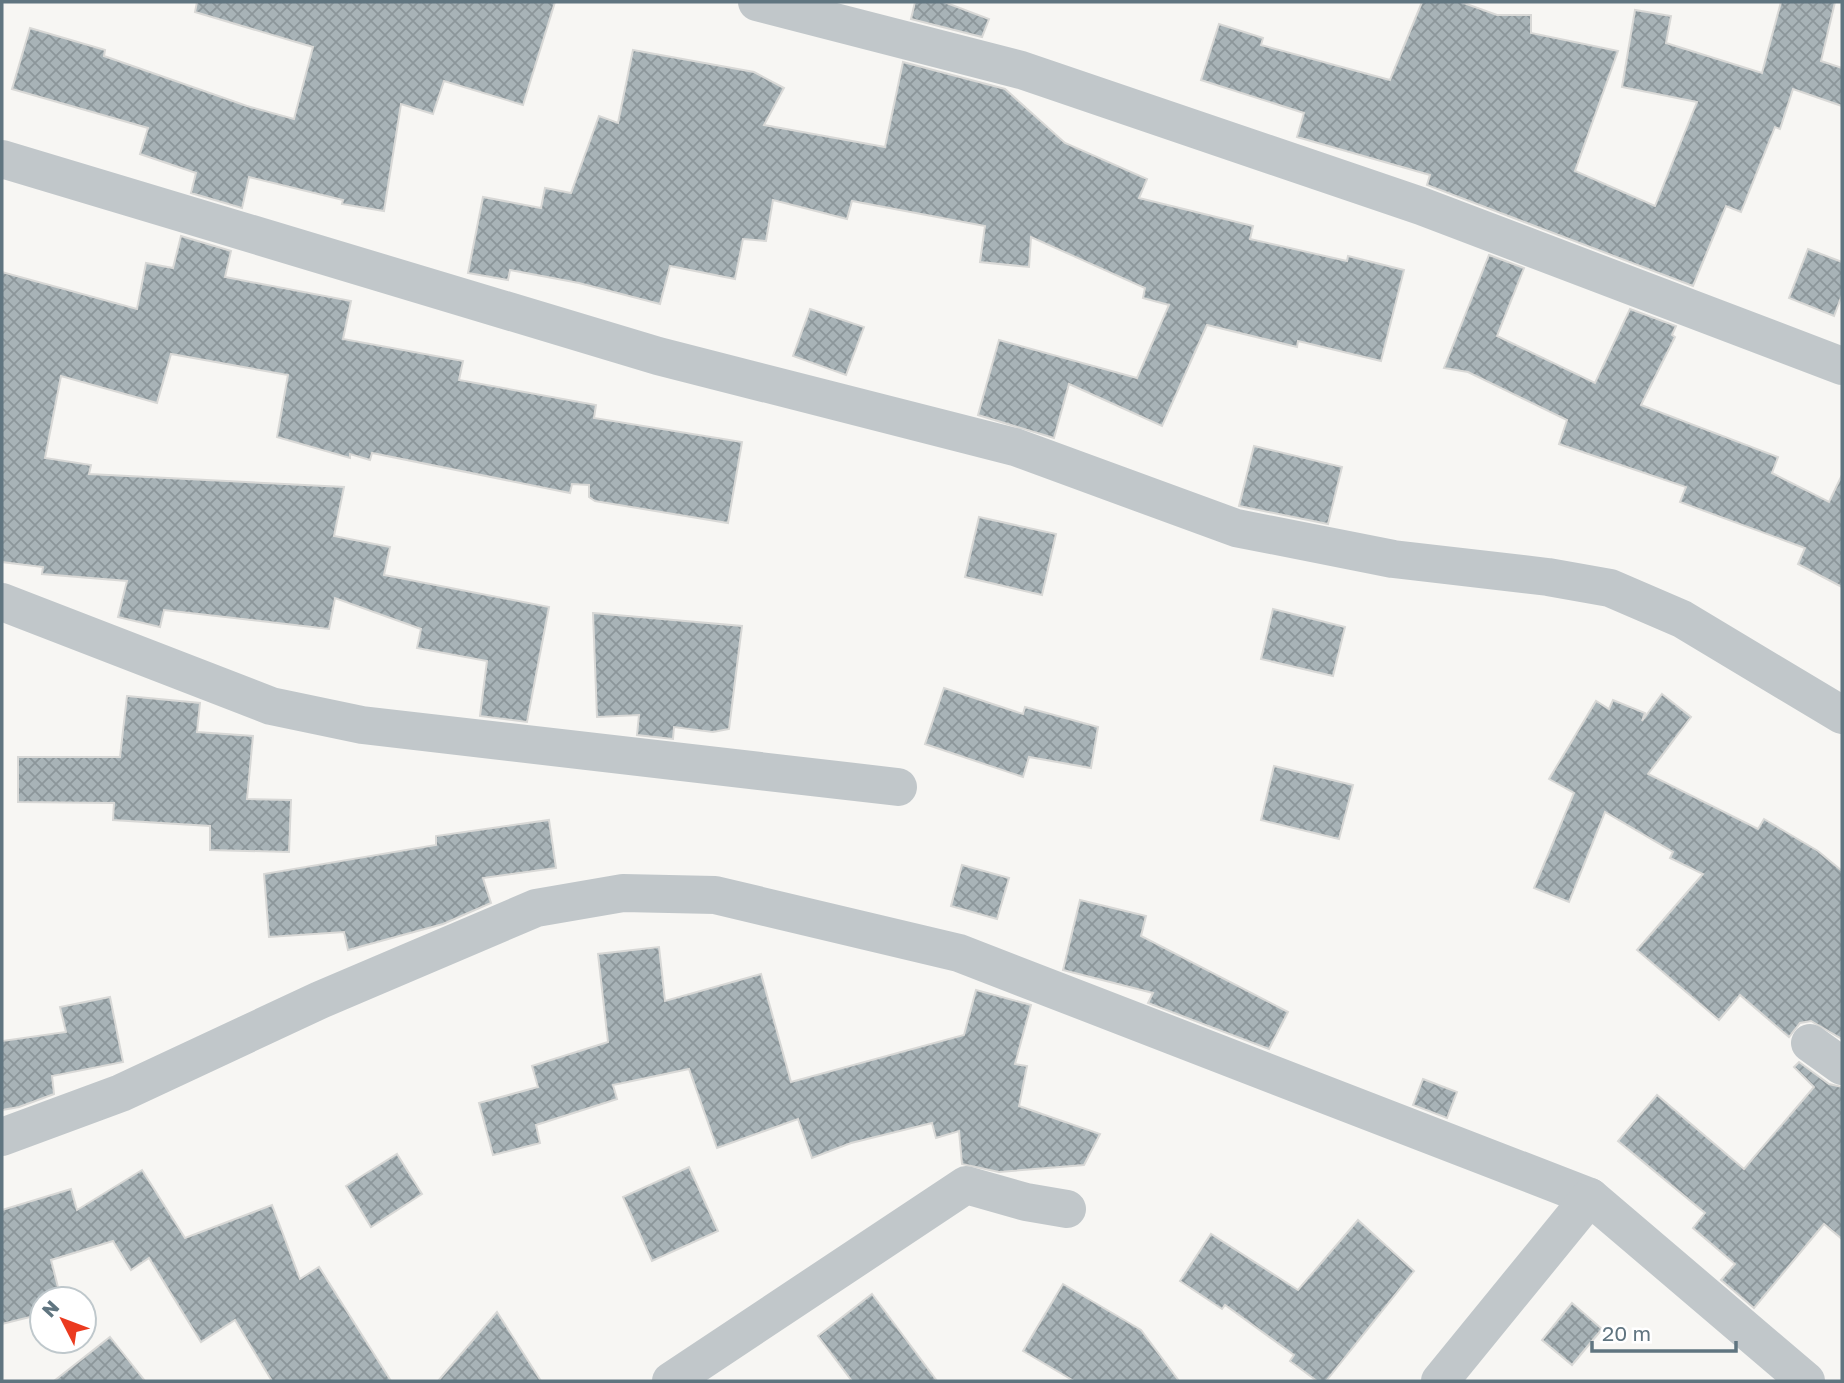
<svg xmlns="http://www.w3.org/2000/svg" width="1844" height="1383" font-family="'Golos Text',sans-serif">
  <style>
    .building { fill: url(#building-cross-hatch); stroke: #d8d8d6; stroke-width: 2 }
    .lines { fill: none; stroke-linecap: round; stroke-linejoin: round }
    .minor { stroke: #c1c7ca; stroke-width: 38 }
  </style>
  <defs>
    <pattern id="building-cross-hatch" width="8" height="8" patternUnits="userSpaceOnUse" patternTransform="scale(1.75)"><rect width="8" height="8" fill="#a8b3b7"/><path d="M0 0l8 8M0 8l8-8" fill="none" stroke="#8c969a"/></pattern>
  </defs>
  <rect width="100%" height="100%" fill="#f7f6f3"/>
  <g class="building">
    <path d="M 197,2 L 555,2 L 523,105 L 444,81 L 433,114 L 401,104 L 384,211 L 342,204 L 343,200 L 249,177 L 242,208 L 191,193 L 196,173 L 140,154 L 148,128 L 12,89 L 30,28 L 105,50 L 104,56 L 247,106 L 294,119 L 313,47 L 195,12 Z"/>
    <path d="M 915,2 L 944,2 L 989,19 L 982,37 L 911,19 Z"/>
    <path d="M 1422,2 L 1461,2 L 1497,15 L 1531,15 L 1531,33 L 1618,51 L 1575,171 L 1655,206 L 1697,102 L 1622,87 L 1635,10 L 1671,16 L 1666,43 L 1762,73 L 1781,2 L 1835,2 L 1821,61 L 1842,68 L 1842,106 L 1793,89 L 1780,129 L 1775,127 L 1741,212 L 1726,206 L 1693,286 L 1427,185 L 1430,175 L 1297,137 L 1304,113 L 1201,80 L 1219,24 L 1263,38 L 1261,45 L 1390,80 Z"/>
    <path d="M 633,50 L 754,72 L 784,88 L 764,125 L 885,147 L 903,62 L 1005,89 L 1065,143 L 1147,179 L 1139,198 L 1253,226 L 1250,239 L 1347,261 L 1348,256 L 1404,270 L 1381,361 L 1298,341 L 1297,347 L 1207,325 L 1162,426 L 1069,384 L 1054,438 L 978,415 L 999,340 L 1137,378 L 1169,305 L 1143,298 L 1145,288 L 1031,237 L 1029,267 L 980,262 L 985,226 L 852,201 L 847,219 L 773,200 L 766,241 L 743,239 L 735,279 L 670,266 L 660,304 L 579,283 L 510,270 L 508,280 L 468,273 L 483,197 L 541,208 L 545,188 L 571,193 L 599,116 L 618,123 Z"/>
    <path d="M 181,236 L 231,251 L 225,277 L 351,301 L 343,339 L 463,361 L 459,380 L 596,405 L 594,418 L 742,442 L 728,523 L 595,501 L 589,497 L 589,485 L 572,484 L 570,493 L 372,453 L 370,460 L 350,454 L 350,458 L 277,437 L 288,375 L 171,354 L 157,403 L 61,376 L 45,458 L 91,465 L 89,474 L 344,487 L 334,536 L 390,547 L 384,575 L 549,607 L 527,722 L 480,716 L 487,661 L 417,648 L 421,629 L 335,598 L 329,629 L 164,610 L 160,627 L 118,617 L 127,581 L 42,574 L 43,567 L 2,562 L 2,272 L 137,309 L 146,263 L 173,268 Z"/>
    <path d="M 1808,249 L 1842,262 L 1842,295 L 1834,316 L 1789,298 Z"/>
    <path d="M 1489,255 L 1524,268 L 1497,336 L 1595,383 L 1630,309 L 1676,326 L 1672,335 L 1675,337 L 1641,405 L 1778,457 L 1772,473 L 1829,502 L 1842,475 L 1842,587 L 1798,564 L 1805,548 L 1680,502 L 1686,487 L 1559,444 L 1567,420 L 1468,372 L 1444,368 Z"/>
    <path d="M 810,309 L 864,327 L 846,375 L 793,356 Z"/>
    <path d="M 1254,446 L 1342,467 L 1328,524 L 1239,506 Z"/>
    <path d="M 979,517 L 1056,534 L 1042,595 L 965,577 Z"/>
    <path d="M 1273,609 L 1345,627 L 1333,676 L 1261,659 Z"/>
    <path d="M 593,613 L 742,626 L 729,729 L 713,732 L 674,727 L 673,739 L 637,735 L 639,715 L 597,717 Z"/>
    <path d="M 944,688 L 1023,714 L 1025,707 L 1098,727 L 1091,768 L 1029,757 L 1023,777 L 925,744 Z"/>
    <path d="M 1662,694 L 1691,717 L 1648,774 L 1758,829 L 1764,819 L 1818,851 L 1842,871 L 1842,1039 L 1811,1021 L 1800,1023 L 1789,1037 L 1740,995 L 1719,1020 L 1637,950 L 1703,874 L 1670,858 L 1673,852 L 1605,812 L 1569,902 L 1534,888 L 1574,793 L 1549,779 L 1596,701 L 1609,709 L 1613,700 L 1645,713 L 1642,721 Z"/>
    <path d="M 127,696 L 200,703 L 197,732 L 253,736 L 247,799 L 291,800 L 289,852 L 210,850 L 210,826 L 113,820 L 114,803 L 18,802 L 18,757 L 120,757 Z"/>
    <path d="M 1274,766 L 1353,785 L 1339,839 L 1261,820 Z"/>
    <path d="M 549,820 L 556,868 L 483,878 L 491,903 L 443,924 L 348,950 L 344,932 L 269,937 L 264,874 L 436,845 L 436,836 Z"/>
    <path d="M 962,865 L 1009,878 L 997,919 L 951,906 Z"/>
    <path d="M 1080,900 L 1146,916 L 1141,936 L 1288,1012 L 1269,1049 L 1148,1003 L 1153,993 L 1063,970 Z"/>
    <path d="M 659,947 L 665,1001 L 761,974 L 791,1082 L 964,1035 L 976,990 L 1031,1005 L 1015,1064 L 1027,1066 L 1019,1106 L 1100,1134 L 1084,1165 L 999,1172 L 962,1164 L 959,1131 L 936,1138 L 932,1123 L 851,1143 L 812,1158 L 798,1119 L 717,1148 L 689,1069 L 613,1085 L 617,1099 L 536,1125 L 540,1143 L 493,1155 L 479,1103 L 538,1087 L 532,1066 L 608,1042 L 598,954 Z"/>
    <path d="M 110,997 L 123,1062 L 52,1076 L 54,1094 L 19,1107 L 2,1110 L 2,1041 L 66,1032 L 60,1007 Z"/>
    <path d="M 1799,1062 L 1829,1084 L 1842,1087 L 1842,1239 L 1824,1224 L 1754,1308 L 1721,1280 L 1735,1264 L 1693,1228 L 1705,1213 L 1618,1141 L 1657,1095 L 1744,1169 L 1814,1087 L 1794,1067 Z"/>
    <path d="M 1423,1079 L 1457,1092 L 1447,1118 L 1413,1105 Z"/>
    <path d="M 397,1154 L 422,1194 L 371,1227 L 346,1186 Z"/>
    <path d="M 689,1167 L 718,1231 L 652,1261 L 623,1197 Z"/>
    <path d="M 142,1170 L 185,1238 L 272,1205 L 300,1279 L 319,1267 L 391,1381 L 272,1381 L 235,1320 L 201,1342 L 149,1258 L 131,1270 L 113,1241 L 51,1260 L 61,1299 L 42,1299 L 42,1314 L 2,1324 L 2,1210 L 71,1189 L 77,1210 Z"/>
    <path d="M 1358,1220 L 1414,1271 L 1326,1381 L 1317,1381 L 1290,1361 L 1294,1355 L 1225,1305 L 1222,1309 L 1180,1281 L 1211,1234 L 1298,1290 Z"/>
    <path d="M 1063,1284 L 1141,1330 L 1179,1381 L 1074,1381 L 1023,1351 Z"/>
    <path d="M 872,1294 L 937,1381 L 852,1381 L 818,1336 Z"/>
    <path d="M 1572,1303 L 1602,1329 L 1572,1365 L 1542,1340 Z"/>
    <path d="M 497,1312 L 541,1381 L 438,1381 Z"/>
    <path d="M 110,1337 L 145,1381 L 54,1381 Z"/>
  </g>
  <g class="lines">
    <g class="minor">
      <path d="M 757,2 L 1021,70 L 1421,206 L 1842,366"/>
      <path d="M 2,159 L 658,356 L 1015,447 L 1236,528 L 1393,559 L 1548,577 L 1610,588 L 1682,619 L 1842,715"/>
      <path d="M 2,602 L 271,706 L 362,725 L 898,787"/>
      <path d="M 1810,1043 L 1842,1066"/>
      <path d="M 2,1137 L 121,1093 L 320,1000 L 536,908 L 623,893 L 715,895 L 959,953 L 1590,1197"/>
      <path d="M 671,1381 L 966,1185 L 1026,1202 L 1067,1209"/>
      <path d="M 1440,1381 L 1590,1197 L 1806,1381"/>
    </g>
  </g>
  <rect width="1844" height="1383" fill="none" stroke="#607580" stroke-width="7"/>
  <g transform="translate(63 1320) rotate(312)"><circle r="33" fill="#ffffff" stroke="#bfc8cc" stroke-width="2"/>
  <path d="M0-5L12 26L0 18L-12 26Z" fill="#eb3a1f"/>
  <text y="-10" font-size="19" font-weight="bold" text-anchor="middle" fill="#607580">N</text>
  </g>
  <path d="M1592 1341v10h144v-10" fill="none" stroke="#607580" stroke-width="3.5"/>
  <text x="1602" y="1341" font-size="21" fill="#607580" stroke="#ffffff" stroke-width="5" paint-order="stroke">20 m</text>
</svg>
